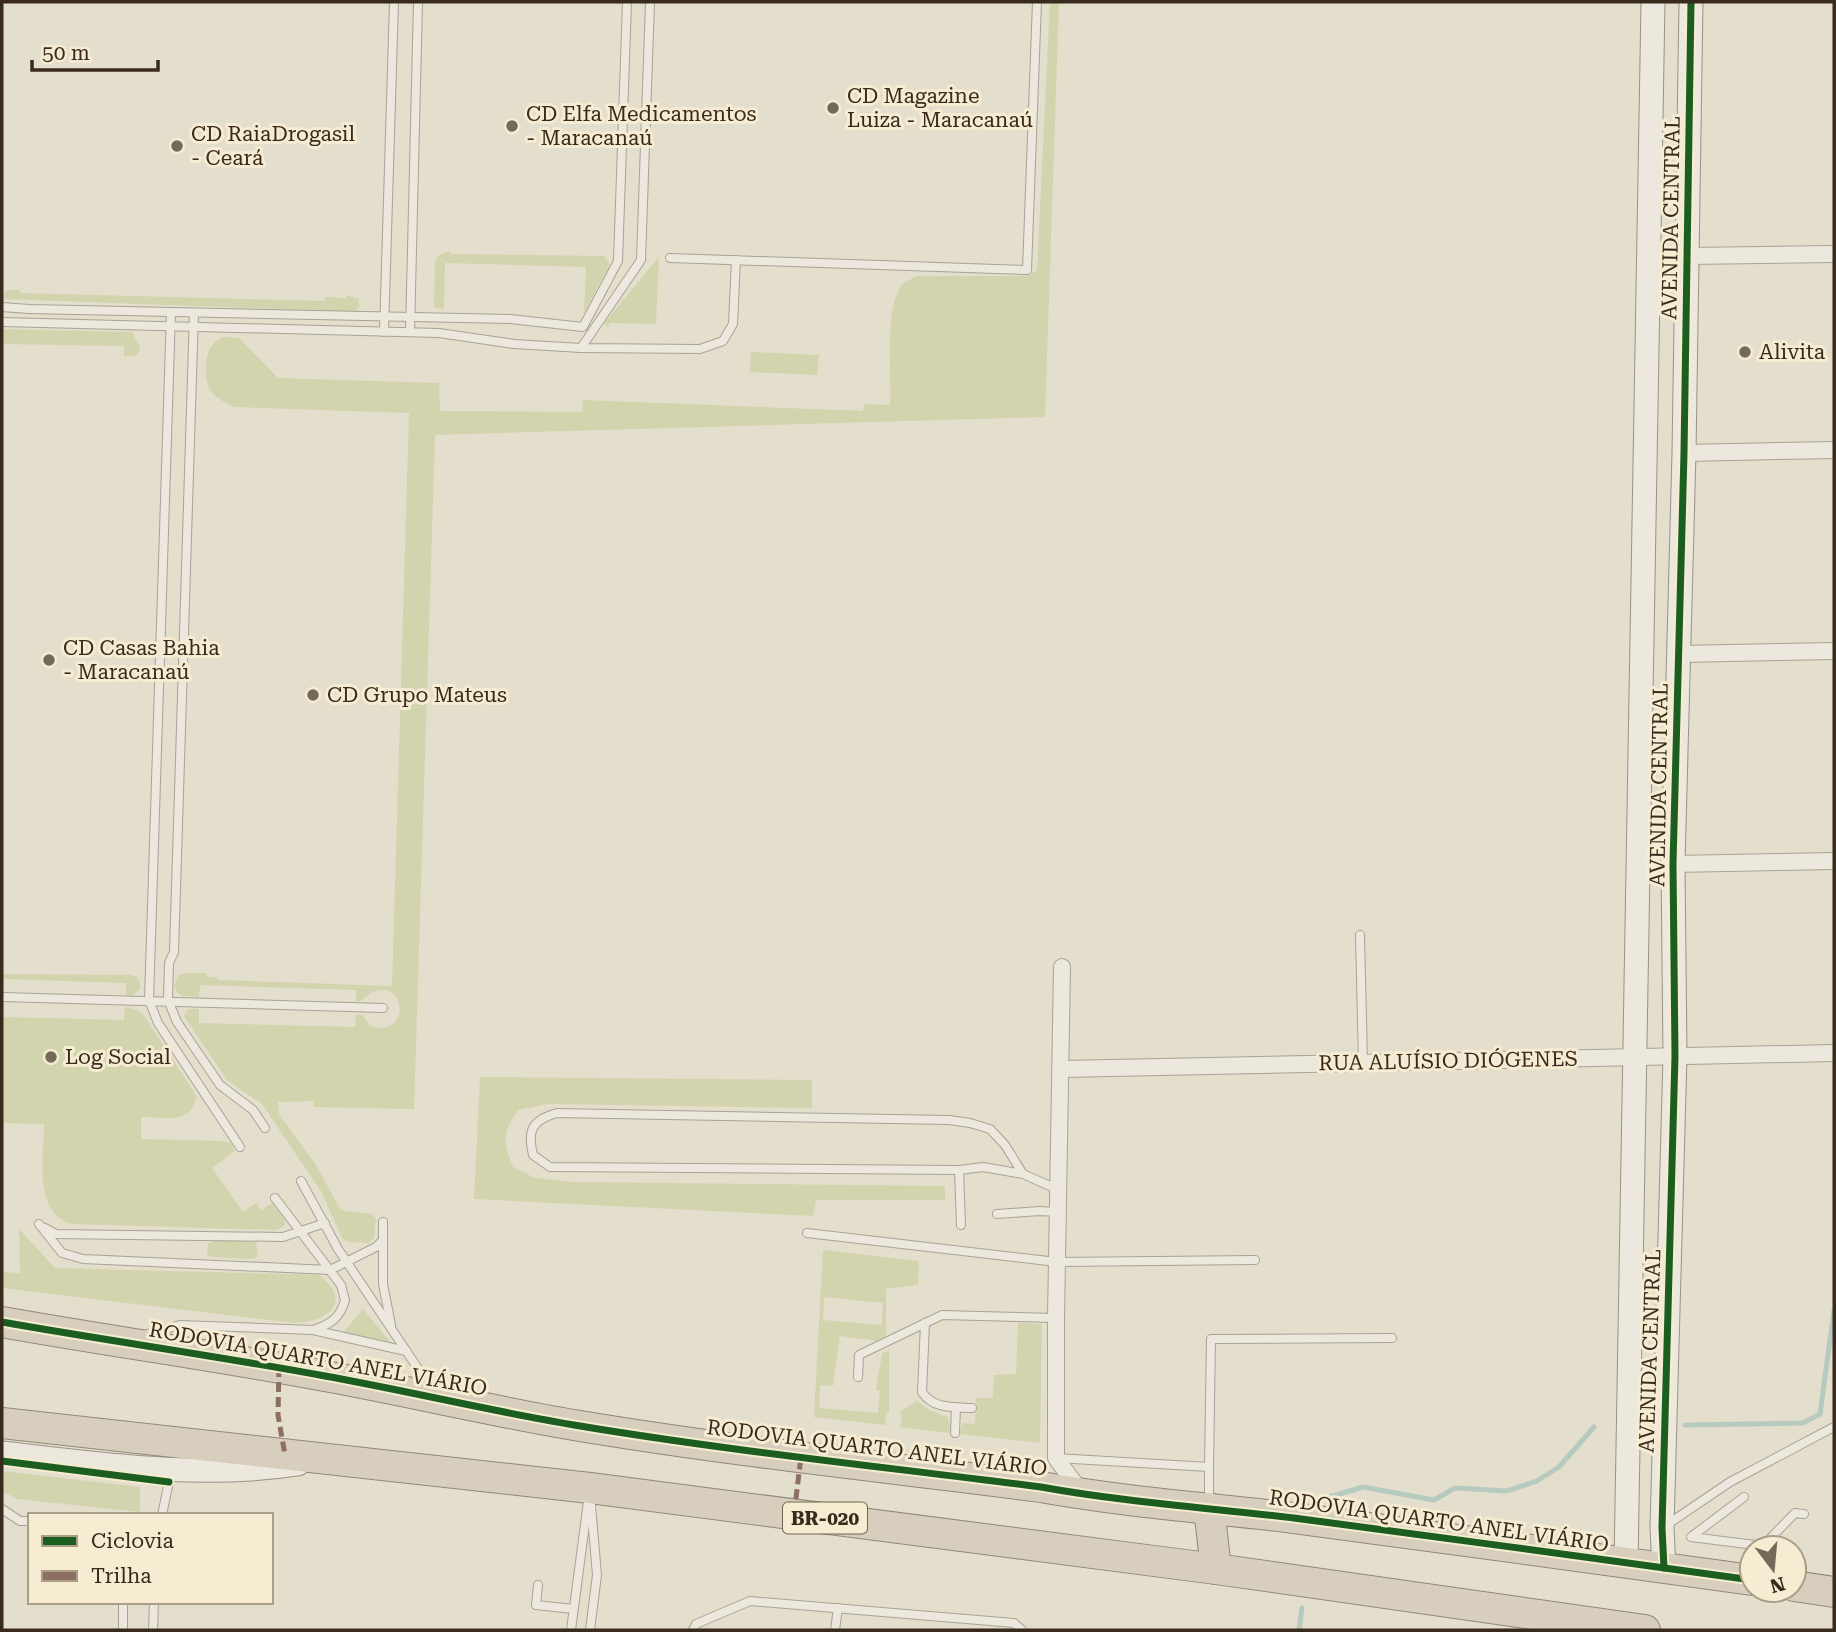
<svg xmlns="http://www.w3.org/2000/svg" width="1836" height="1632" font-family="'Roboto Serif',serif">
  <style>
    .green { fill: #d2d4ae; fill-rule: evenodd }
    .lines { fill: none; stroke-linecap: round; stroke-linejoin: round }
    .stream { stroke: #b7cabf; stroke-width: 5 }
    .lane-casing { stroke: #a9a295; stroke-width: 10 }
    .street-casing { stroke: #a9a295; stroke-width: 18 }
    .secondary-casing { stroke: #999285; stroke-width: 25 }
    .highway-casing { stroke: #8e887c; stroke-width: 32 }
    .lane { stroke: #ece8de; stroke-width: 8 }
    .street { stroke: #ece8de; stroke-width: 16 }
    .secondary { stroke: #ece8de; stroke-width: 23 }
    .highway { stroke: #d7cebd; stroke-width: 30 }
    .quiet { stroke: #8d6e63; stroke-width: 5; stroke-dasharray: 10 5; stroke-linecap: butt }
    .cycleway-casing { stroke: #f5ecd1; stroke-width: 11 }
    .cycleway { stroke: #1b5e20; stroke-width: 7 }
    .poi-dot { fill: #746a5a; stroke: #f5ecd1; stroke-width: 2.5 }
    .labels { text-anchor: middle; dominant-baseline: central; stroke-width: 6; stroke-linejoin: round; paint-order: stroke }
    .shield { fill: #f5ecd1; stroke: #716553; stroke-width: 2 }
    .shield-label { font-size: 19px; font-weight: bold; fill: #382b1d }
    .poi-label { font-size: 21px; fill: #382b1d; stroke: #f5ecd1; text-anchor: start }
    .street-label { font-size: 21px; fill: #382b1d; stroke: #f5ecd1 }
  </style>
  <rect width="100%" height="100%" fill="#e4decc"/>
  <g class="green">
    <path d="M 1050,2 L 1059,2 L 1045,417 L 435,435 L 414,1109 L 314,1107 L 314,1101 L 278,1102 L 279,1114 L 316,1165 L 339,1207 L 345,1211 L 372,1214 L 376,1219 L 374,1238 L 368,1243 L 347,1242 L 342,1238 L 322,1193 L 262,1104 L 227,1080 L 184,1016 L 188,1009 L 199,1009 L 199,1023 L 355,1027 L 356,1015 L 362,1015 L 371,1026 C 406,1038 409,988 380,990 C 370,990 366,1001 356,1002 L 356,990 L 200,985 L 199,997 L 183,996 L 178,994 L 174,985 L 179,975 L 185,973 L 207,973 L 207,977 L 217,977 L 218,980 L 392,986 L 409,413 L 234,407 C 226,403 216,398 211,391 C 204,382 204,356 211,347 C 214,342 219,339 224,337 L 239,338 L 278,378 L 439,383 L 440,411 L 582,412 L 583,400 L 863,411 L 864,404 L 890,405 C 892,377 884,306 902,285 C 906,281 912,279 916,276 L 1018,276 L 1029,275 L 1037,270 Z"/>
    <path d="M 450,251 L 451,254 L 604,256 L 610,264 L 584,313 L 586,267 L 445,263 L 444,309 L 436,308 L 434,305 L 435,262 L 439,255 Z"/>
    <path d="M 659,257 L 656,324 L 609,323 L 609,327 L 606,326 L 605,322 Z"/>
    <path d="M 7,290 L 20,290 L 20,293 L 325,301 L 326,297 L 346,298 L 346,295 L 359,299 L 359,307 L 355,312 L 5,299 L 3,294 Z"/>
    <path d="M 2,329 L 132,332 L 140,347 L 138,353 L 134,356 L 124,356 L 124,346 L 2,344 Z"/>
    <path d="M 751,352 L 819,355 L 817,375 L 750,372 Z"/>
    <path d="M 2,974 L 131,975 L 137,977 L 140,983 L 140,989 L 133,995 L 126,995 L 126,983 L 2,979 Z"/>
    <path d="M 125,1007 L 138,1010 L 143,1014 L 196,1095 C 193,1126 164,1117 141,1117 L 141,1139 L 221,1141 L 230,1143 L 235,1151 L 212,1168 L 243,1212 L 256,1203 L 261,1210 L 272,1203 L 284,1219 L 285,1225 L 277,1230 L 72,1224 C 32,1213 44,1155 44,1124 L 2,1123 L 2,1017 L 124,1020 Z"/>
    <path d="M 480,1077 L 812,1080 L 812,1108 L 548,1104 L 518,1110 C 502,1132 503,1142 513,1167 L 535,1178 L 572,1182 L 945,1186 L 945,1200 L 816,1200 L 813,1216 L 474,1199 Z"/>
    <path d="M 19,1229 L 55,1268 L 319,1275 C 354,1302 327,1323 293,1323 L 2,1288 L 2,1272 L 20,1273 Z"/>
    <path d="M 216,1240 L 256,1242 L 258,1256 L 253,1259 L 210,1257 L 207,1253 L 208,1244 Z"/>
    <path d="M 823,1250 L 919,1261 L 918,1285 L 886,1289 L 886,1336 L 876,1341 L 840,1336 L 833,1386 L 820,1385 L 819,1408 L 878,1413 L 880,1391 L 876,1390 L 882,1354 L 889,1350 L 889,1412 L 886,1413 L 885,1425 L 814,1417 ZM 824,1297 L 883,1303 L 882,1325 L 823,1320 Z"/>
    <path d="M 363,1309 L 391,1343 L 342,1334 Z"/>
    <path d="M 1018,1323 L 1042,1324 L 1040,1443 L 959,1434 L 963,1423 L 975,1424 L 976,1398 L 993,1398 L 994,1375 L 1016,1374 Z"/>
    <path d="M 917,1401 L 927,1409 L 947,1417 L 950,1425 L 949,1433 L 900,1427 L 902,1414 L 898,1413 Z"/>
    <path d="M 2,1471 L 140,1487 L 140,1512 L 17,1499 L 2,1491 Z"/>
  </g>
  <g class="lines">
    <g class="stream">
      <path d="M 1685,1425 L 1803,1423 L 1820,1414 L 1834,1310"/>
      <path d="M 1319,1500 L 1363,1487 L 1434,1500 L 1455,1488 L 1507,1491 L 1537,1481 L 1559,1467 L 1594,1427"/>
      <path d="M 1299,1630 L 1302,1608"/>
    </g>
    <g class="lane-casing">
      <g id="lane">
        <path d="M 670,258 L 1027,270 L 1037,2"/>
        <path d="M 2,307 L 29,309 L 510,319 L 583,327 L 618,261 L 627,2"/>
        <path d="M 171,312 L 149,1000 L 158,1023 L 240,1147"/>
        <path d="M 194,313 L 174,952 L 169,963 L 168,1000 L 177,1022 L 220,1085 L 253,1110 L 265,1128"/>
        <path d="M 2,322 L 439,333 L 514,344 L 581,348 L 700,349 L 723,341 L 733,324 L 736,260"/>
        <path d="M 384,332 L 394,2"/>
        <path d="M 410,332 L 418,2"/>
        <path d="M 581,348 L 641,260 L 650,2"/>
        <path d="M 1360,935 L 1363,1063"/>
        <path d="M 2,997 L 383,1008"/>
        <path d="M 959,1170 L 961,1225"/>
        <path d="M 1023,1174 L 983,1167 L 959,1170 L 550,1167 L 533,1155 C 527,1130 532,1120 557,1113 L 949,1120 L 970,1123 L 990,1129 L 1005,1145 L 1023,1174 L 1059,1190"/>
        <path d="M 301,1181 L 338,1249 L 431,1388"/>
        <path d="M 997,1214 L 1039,1211 L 1058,1212"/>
        <path d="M 383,1222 L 383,1284 L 391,1325"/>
        <path d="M 39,1224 L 62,1253 L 83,1259 L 330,1270 L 376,1247 L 382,1241"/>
        <path d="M 45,1228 L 56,1234 L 283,1237 L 325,1223"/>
        <path d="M 807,1233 L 1057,1262 L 1255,1260"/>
        <path d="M 925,1323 L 922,1392 C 933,1409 953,1407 972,1408"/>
        <path d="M 313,1330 L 406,1351"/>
        <path d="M 144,1335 L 180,1325 L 313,1330 C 331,1324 340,1318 345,1300 L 341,1285 L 275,1198"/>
        <path d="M 858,1377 L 859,1355 L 942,1315 L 1056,1318"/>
        <path d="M 955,1433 L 956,1407"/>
        <path d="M 1056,1458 L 1209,1467 L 1211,1339 L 1392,1338"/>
        <path d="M 1209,1467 L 1209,1503"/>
        <path d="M 1744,1497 L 1691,1537 L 1763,1546"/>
        <path d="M 2,1509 L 20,1521 L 30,1521"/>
        <path d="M 162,1515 L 171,1472"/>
        <path d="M 1665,1526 L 1730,1482 L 1834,1427"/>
        <path d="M 1761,1548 L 1795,1513 L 1804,1514"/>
        <path d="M 1740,1571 L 1752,1558"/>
        <path d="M 538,1585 L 536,1605 L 573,1609"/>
        <path d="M 123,1630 L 123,1602"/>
        <path d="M 153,1630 L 154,1602"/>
        <path d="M 571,1630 L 589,1494"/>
        <path d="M 590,1630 L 597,1575 L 591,1505"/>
        <path d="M 693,1630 L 696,1624 L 750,1601 L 1014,1623 L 1022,1630"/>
        <path d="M 835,1630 L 838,1608"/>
      </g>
    </g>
    <g class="street-casing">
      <g id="street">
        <path d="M 1688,256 L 1834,254"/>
        <path d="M 1684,453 L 1834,450"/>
        <path d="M 1679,654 L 1834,651"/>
        <path d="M 1673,864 L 1834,861"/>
        <path d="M 1062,967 L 1056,1318 L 1056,1458 L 1081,1492"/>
        <path d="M 1062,1069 L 1834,1053"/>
      </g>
    </g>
    <g class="secondary-casing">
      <g id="secondary">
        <path d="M 2,1453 C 100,1464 199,1479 298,1464"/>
        <path d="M 1626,1564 L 1653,2"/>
        <path d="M 1664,1568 L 1662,1528 L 1675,1056 L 1673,864 L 1684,453 L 1691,2"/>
      </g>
    </g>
    <g class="highway-casing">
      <g id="highway">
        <path d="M 2,1322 C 109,1341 218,1356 325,1376 C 408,1391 491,1411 574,1425 C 729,1451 885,1467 1041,1487 C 1124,1502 1210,1508 1294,1518 C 1447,1538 1599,1559 1752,1580"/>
        <path d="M 2,1423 L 590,1488 L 1216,1569 L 1645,1630"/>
        <path d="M 1209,1508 L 1216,1569"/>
        <path d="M 1794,1586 L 1834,1592"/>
      </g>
    </g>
    <use href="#lane" class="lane"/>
    <use href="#street" class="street"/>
    <use href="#secondary" class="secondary"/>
    <use href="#highway" class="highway"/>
    <g class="quiet">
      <path d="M 279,1367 L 278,1415 L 285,1455"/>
      <path d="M 794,1514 L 801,1457"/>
    </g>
    <g class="cycleway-casing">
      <g id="cycleway">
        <path d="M 2,1322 C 109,1341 218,1356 325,1376 C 408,1391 491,1411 574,1425 C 729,1451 885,1467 1041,1487 C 1124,1502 1210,1508 1294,1518 C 1447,1538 1599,1559 1752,1580"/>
        <path d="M 2,1461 L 169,1482"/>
        <path d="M 1664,1568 L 1662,1528 L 1675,1056 L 1673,864 L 1684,453 L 1691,2"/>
      </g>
    </g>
    <use href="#cycleway" class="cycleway"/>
  </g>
  <g class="poi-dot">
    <circle cx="833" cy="108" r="7"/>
    <circle cx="512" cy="126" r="7"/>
    <circle cx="177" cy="146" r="7"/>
    <circle cx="1745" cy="352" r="7"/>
    <circle cx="49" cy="660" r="7"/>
    <circle cx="313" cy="695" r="7"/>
    <circle cx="51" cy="1057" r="7"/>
  </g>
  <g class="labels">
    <rect class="shield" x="783" y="1502.5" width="84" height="31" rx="5"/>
    <g class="shield-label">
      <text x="825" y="1518">BR-020</text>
    </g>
    <g class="poi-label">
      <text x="847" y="96">CD Magazine<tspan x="847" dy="24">Luiza - Maracanaú</tspan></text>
      <text x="526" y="114">CD Elfa Medicamentos<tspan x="526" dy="24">- Maracanaú</tspan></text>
      <text x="191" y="134">CD RaiaDrogasil<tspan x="191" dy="24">- Ceará</tspan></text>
      <text x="1759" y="352">Alivita</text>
      <text x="63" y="648">CD Casas Bahia<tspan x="63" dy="24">- Maracanaú</tspan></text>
      <text x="327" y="695">CD Grupo Mateus</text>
      <text x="65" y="1057">Log Social</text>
    </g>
    <g class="street-label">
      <text transform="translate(1671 218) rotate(-89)">AVENIDA CENTRAL</text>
      <text transform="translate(1659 785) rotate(-89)">AVENIDA CENTRAL</text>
      <text transform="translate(1448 1061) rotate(-1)">RUA ALUÍSIO DIÓGENES</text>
      <text transform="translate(1650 1351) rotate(-88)">AVENIDA CENTRAL</text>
      <text transform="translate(318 1359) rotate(10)">RODOVIA QUARTO ANEL VIÁRIO</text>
      <text transform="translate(877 1448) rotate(7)">RODOVIA QUARTO ANEL VIÁRIO</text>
      <text transform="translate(1439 1521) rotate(8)">RODOVIA QUARTO ANEL VIÁRIO</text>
    </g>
  </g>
  <rect width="1836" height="1632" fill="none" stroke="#382b1d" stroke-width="7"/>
  <rect x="28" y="1513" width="245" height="91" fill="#f5ecd1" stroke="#a99f89" stroke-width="2"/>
  <rect x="42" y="1536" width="35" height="10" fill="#1b5e20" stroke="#a99f89" stroke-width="2"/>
  <text x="91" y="1548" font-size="21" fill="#382b1d">Ciclovia</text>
  <rect x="42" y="1571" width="35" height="10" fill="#8d6e63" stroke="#a99f89" stroke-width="2"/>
  <text x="91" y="1583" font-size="21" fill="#382b1d">Trilha</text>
  <g transform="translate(1773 1569) rotate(164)"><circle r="33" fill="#f5ecd1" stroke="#a99f89" stroke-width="2"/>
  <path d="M0-5L12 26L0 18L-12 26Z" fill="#746a5a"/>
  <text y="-10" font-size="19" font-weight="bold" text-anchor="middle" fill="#382b1d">N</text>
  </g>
  <path d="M32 60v10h126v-10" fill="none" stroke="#382b1d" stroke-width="3.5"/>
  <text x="42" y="60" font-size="21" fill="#382b1d" stroke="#f5ecd1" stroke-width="5" paint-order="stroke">50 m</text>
</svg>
